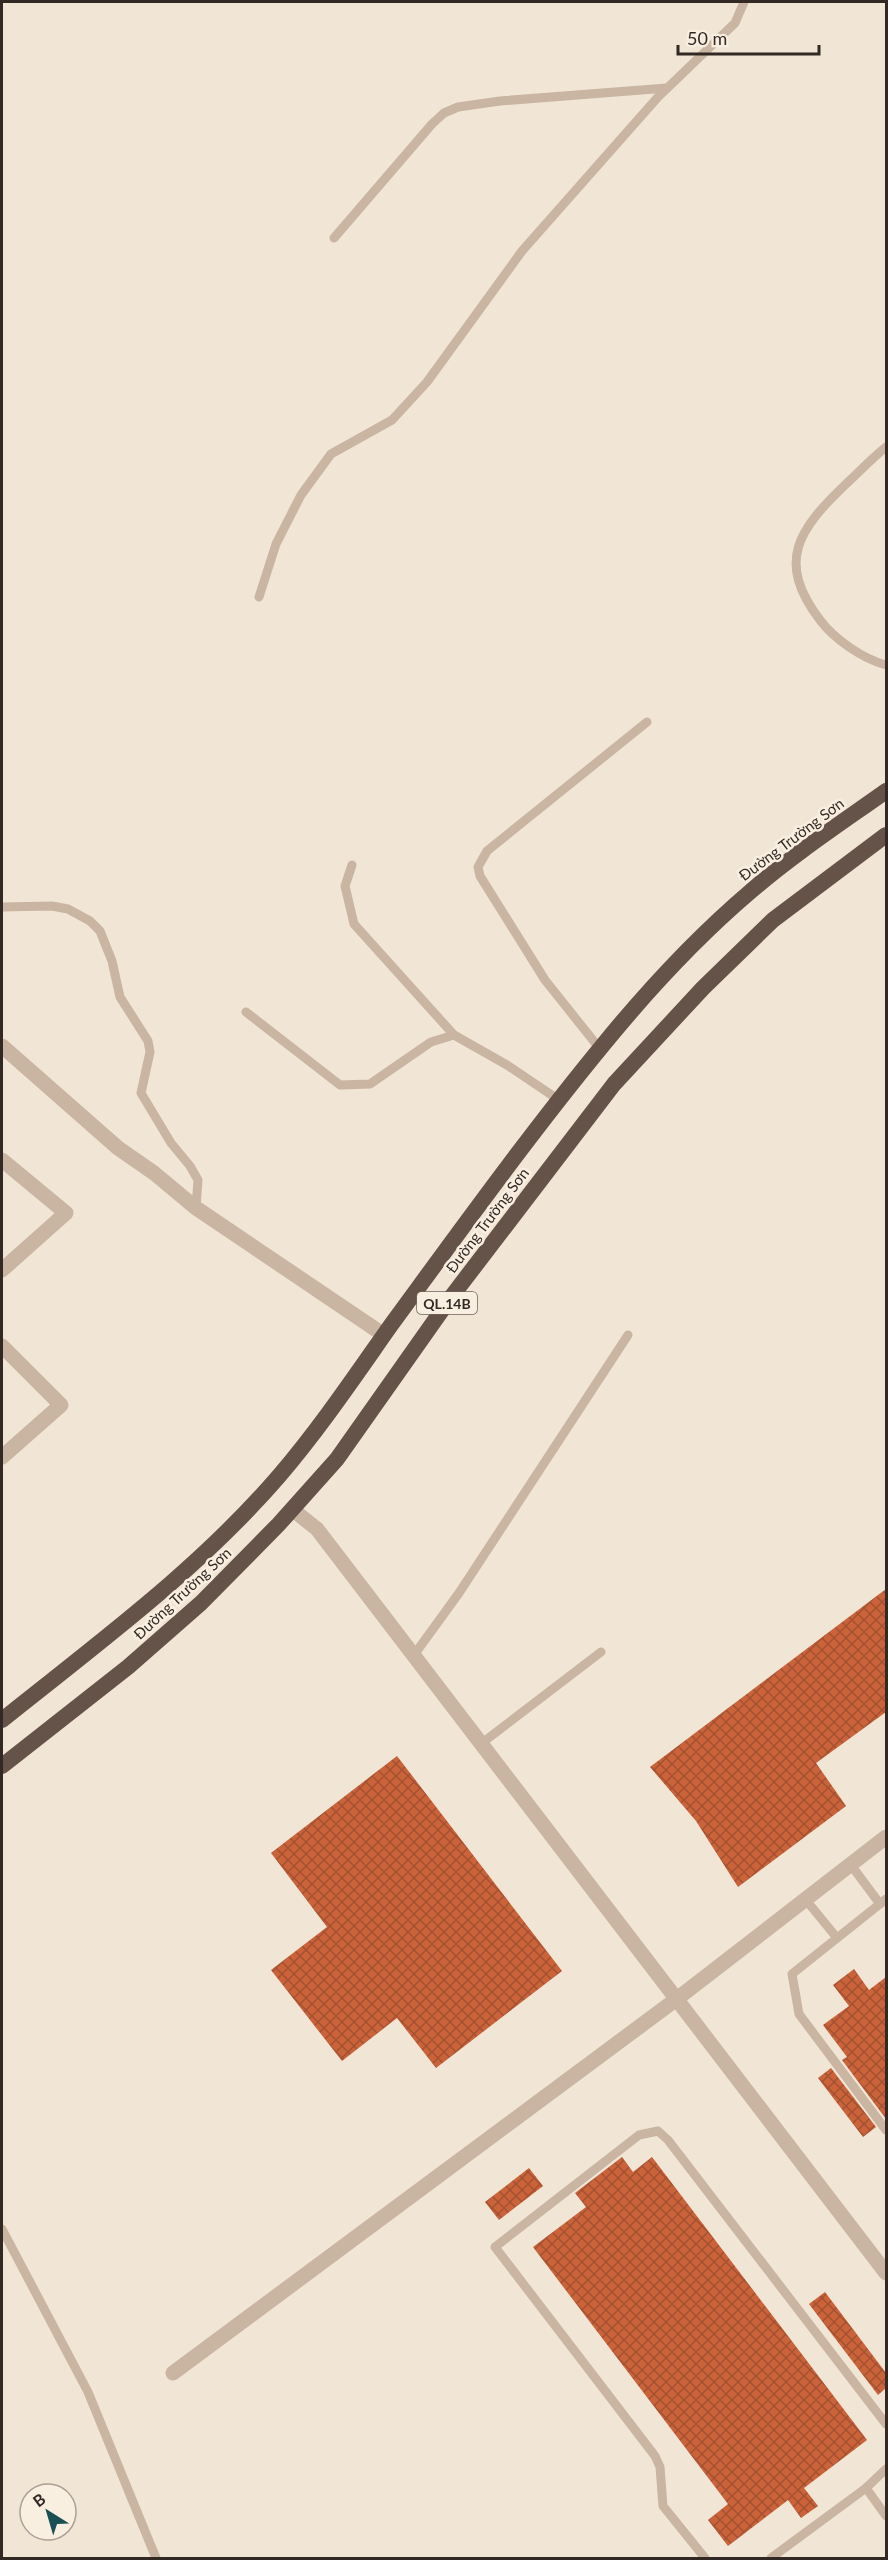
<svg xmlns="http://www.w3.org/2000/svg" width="888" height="2560" font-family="Lato,sans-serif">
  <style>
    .building { fill: url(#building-cross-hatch) }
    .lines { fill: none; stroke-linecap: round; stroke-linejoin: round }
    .service { stroke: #c9b5a1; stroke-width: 9 }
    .minor { stroke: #c9b5a1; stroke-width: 15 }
    .trunk { stroke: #655248; stroke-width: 16 }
    .labels { text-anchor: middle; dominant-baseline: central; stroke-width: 5; stroke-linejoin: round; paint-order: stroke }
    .shield { fill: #f9efe1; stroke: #6e645d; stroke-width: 1.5 }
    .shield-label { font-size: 14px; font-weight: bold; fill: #332924 }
    .street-label { font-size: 15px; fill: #332924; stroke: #f9efe1 }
  </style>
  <defs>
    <pattern id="building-cross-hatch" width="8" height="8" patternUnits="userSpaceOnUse" patternTransform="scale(1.5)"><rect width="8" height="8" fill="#ca623a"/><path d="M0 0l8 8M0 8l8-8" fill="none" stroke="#a55131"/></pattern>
  </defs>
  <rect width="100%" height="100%" fill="#f1e5d5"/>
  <g class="building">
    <path d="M 886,1589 L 886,1712 L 816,1763 L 846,1806 L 738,1887 L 696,1821 L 650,1767 Z"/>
    <path d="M 397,1756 L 562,1971 L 436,2068 L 397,2018 L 342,2061 L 271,1970 L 327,1927 L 271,1853 Z"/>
    <path d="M 854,1969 L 869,1990 L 886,1977 L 886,2119 L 842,2060 L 847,2057 L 823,2025 L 849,2006 L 833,1985 Z"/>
    <path d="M 831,2068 L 876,2127 L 863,2137 L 818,2078 Z"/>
    <path d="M 622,2157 L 633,2172 L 652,2157 L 867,2440 L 804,2488 L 818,2506 L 801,2518 L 788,2500 L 728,2546 L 708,2520 L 728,2504 L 533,2247 L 586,2207 L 575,2193 Z"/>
    <path d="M 529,2168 L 543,2186 L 499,2220 L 485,2202 Z"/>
    <path d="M 825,2292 L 886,2373 L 886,2388 L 878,2395 L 809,2304 Z"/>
  </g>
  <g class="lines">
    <g class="service">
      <path d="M 334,238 L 432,124 L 444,113 L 458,107 L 500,101 L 667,88"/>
      <path d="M 886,447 C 872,458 859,472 846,484 C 799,529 775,561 820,620 C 834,639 863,659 886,665"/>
      <path d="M 259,597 L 276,544 L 301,495 L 331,454 L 392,420 L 427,382 L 522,251 L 658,97 L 735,23 L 744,2"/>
      <path d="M 352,865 L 345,886 L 354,924 L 454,1035"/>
      <path d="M 2,907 L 52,906 L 68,909 L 90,921 L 100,931 L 112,961 L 120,997 L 148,1041 L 150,1052 L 141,1093 L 171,1143 L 190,1166 L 198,1180 L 196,1208"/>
      <path d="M 246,1012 L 340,1085 L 370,1084 L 431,1042 L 454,1035 L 507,1065 L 559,1100"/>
      <path d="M 600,1049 L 545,980 L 480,876 L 478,867 L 487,851 L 647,722"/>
      <path d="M 414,1655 L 459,1593 L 628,1335"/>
      <path d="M 482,1743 L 601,1652"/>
      <path d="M 851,1865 L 880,1904"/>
      <path d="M 886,1899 L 792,1974 L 799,2014 L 886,2130"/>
      <path d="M 806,1900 L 837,1938"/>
      <path d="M 2,2229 L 88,2392 L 156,2558"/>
      <path d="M 866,2488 L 886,2516"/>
      <path d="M 705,2558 L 663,2506 L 660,2467 L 655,2456 L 495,2247 L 639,2135 L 658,2131 L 668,2140 L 886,2424"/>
      <path d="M 771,2558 L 866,2488 L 886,2469"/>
    </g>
    <g class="minor">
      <path d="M 2,1046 L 118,1148 L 154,1173 L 196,1208 L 384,1335"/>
      <path d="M 2,1160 L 66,1213 L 2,1270"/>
      <path d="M 2,1346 L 61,1405 L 2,1457"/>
      <path d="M 292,1509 L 317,1529 L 886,2273"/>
      <path d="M 173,2373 L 678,1998 L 886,1837"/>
    </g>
    <g class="trunk">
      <path d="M 2,1720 C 98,1643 198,1570 279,1476 C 320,1428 355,1376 391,1325 C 460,1231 529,1135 603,1045 C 647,991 697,937 751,891 C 794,854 841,823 886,791"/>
      <path d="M 2,1766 L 128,1667 L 201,1603 L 278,1525 L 337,1459 L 452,1296 L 614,1084 L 703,988 L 773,920 L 886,835"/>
    </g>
  </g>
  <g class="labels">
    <rect class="shield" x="417" y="1292" width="60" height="22" rx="4.5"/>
    <g class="shield-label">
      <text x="447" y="1303">QL.14B</text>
    </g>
    <g class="street-label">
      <text transform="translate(791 839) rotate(-37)">Đường Trường Sơn</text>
      <text transform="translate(487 1220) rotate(-53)">Đường Trường Sơn</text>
      <text transform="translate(182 1593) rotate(-43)">Đường Trường Sơn</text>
    </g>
  </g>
  <rect width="888" height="2560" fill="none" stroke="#332924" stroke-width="6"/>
  <g transform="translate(48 2512) rotate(323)"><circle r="28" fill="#f9efe1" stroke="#aaa095" stroke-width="1.5"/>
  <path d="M0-4.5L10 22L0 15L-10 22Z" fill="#194f55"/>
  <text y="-9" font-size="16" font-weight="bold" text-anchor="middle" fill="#332924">B</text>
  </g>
  <path d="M678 45v9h141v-9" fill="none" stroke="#332924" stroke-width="3"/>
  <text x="687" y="45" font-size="18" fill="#332924" stroke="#f9efe1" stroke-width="4.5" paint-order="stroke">50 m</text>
</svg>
